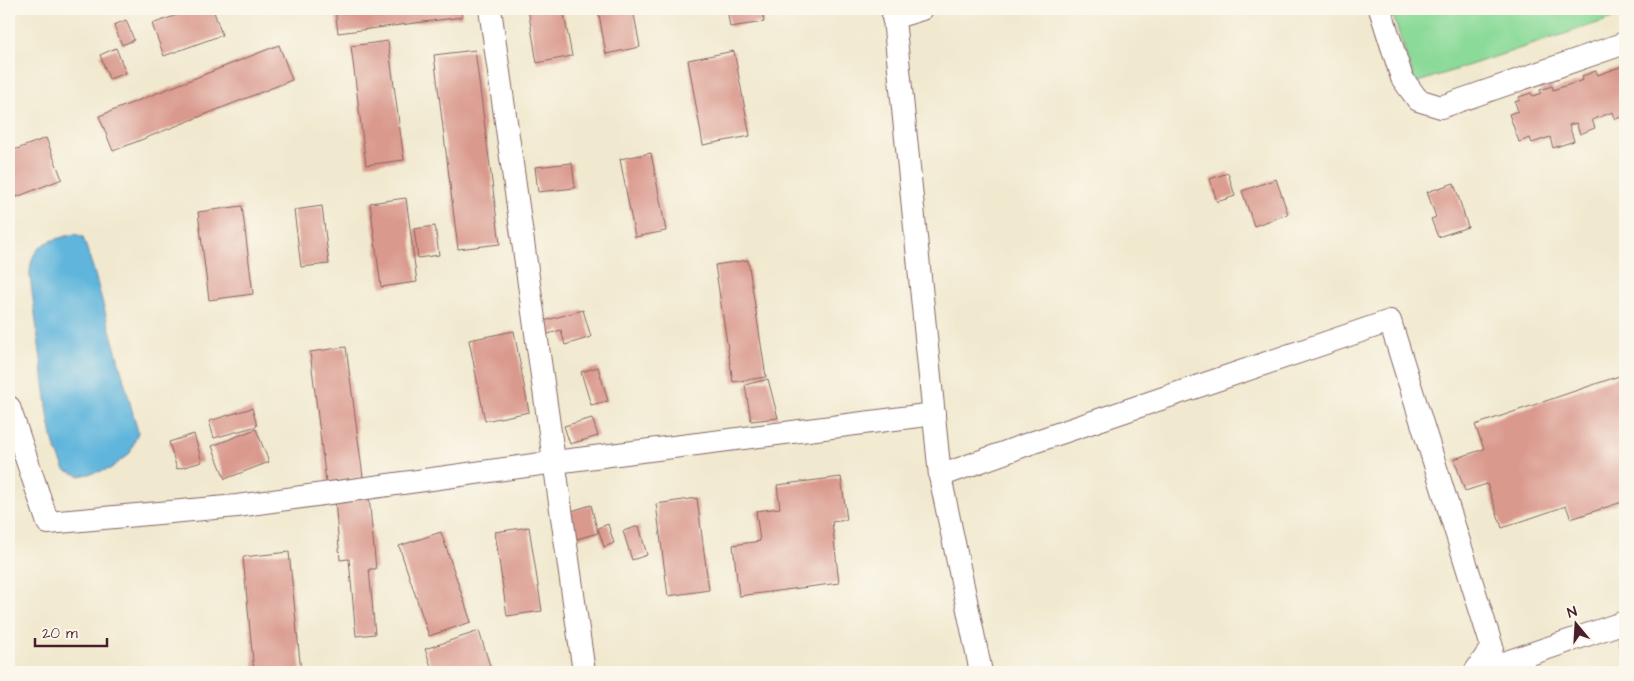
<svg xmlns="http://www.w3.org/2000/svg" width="1634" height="681" font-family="'Architects Daughter',sans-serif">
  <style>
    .green { fill: #8bda99; stroke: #6a7c62 }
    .water { fill: #5fb5dc; stroke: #546a84 }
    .building { fill: #da998d }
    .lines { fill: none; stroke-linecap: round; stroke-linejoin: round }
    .minor-casing { stroke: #846664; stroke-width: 24 }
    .minor { stroke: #fff; stroke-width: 22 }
  </style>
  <rect width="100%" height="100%" fill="#fbf7ec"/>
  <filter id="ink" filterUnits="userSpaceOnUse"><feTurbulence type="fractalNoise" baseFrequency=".02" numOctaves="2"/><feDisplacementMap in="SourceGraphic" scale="10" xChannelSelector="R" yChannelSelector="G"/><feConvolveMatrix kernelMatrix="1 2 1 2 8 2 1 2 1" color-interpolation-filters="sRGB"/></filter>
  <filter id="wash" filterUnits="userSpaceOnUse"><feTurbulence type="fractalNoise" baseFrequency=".0096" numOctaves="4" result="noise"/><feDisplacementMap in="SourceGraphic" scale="20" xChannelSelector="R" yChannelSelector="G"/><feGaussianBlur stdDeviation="1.12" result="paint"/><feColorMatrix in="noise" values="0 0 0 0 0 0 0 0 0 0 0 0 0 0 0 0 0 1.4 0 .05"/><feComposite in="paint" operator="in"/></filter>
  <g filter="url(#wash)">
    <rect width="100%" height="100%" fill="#f1e9cf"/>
    <path class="green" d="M 1391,9 L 1625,9 L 1625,14 L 1415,83 Z"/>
    <path class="water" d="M 75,234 L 83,237 L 94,271 L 138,432 L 130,453 L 110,469 L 80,476 L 65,470 L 54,445 L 49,421 L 30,276 C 30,244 47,241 75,234 Z"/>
    <g id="blocks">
      <g class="building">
        <path d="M 194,9 L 213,9 L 222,35 L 164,56 L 152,24 Z"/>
        <path d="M 335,9 L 461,9 L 462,17 L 338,33 Z"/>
        <path d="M 528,9 L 563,9 L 572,56 L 537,63 Z"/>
        <path d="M 598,9 L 633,9 L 640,47 L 606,54 Z"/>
        <path d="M 727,9 L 762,9 L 764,22 L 730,27 Z"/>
        <path d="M 126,20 L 134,40 L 122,45 L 114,25 Z"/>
        <path d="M 388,41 L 404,160 L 366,165 L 351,46 Z"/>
        <path d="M 279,45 L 292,80 L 113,151 L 99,116 Z"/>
        <path d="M 116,48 L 126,73 L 109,79 L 100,55 Z"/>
        <path d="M 475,50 L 500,244 L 458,249 L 434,55 Z"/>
        <path d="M 734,51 L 750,136 L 703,145 L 688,60 Z"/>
        <path d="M 1625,65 L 1625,116 L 1615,119 L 1613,112 L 1592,120 L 1595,128 L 1580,134 L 1576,123 L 1569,125 L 1574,141 L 1553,148 L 1550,137 L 1532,143 L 1530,138 L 1519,142 L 1509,114 L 1518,111 L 1515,102 L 1520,100 L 1519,97 L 1531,93 L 1533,96 L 1541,93 L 1540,90 L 1552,86 L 1553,90 L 1583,80 L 1582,76 L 1596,71 L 1598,75 Z"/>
        <path d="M 46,138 L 62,179 L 9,200 L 9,152 Z"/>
        <path d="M 651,153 L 666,231 L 635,237 L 620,159 Z"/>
        <path d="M 572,163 L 575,188 L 538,192 L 535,167 Z"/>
        <path d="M 1228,173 L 1235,196 L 1217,202 L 1210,179 Z"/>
        <path d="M 1276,179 L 1288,214 L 1254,226 L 1242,191 Z"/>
        <path d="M 1454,183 L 1468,227 L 1438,237 L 1431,219 L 1436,217 L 1427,192 Z"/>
        <path d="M 406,198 L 417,282 L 381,287 L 370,203 Z"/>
        <path d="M 242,206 L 253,294 L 209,300 L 198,212 Z"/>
        <path d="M 322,206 L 329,264 L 301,267 L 294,210 Z"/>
        <path d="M 435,226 L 439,255 L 418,258 L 414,229 Z"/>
        <path d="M 748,260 L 766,377 L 733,382 L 715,265 Z"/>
        <path d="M 583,310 L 591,337 L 565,345 L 561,330 L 548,334 L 544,321 Z"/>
        <path d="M 514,331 L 529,412 L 485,421 L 469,340 Z"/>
        <path d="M 346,347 L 363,477 L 326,482 L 310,352 Z"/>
        <path d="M 598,367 L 608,401 L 591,405 L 581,372 Z"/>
        <path d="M 1625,374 L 1625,501 L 1571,519 L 1566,506 L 1502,528 L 1487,484 L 1465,491 L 1454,459 L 1484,449 L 1475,425 Z"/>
        <path d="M 768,379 L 778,418 L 751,421 L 745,385 Z"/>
        <path d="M 252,408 L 257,426 L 214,438 L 209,421 Z"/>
        <path d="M 592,418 L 598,436 L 570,444 L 564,426 Z"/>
        <path d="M 256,429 L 269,462 L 225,479 L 212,446 Z"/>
        <path d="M 194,434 L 202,462 L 177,469 L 169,442 Z"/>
        <path d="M 841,477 L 847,520 L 832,522 L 839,583 L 739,596 L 733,545 L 760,541 L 756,511 L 780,508 L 777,485 Z"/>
        <path d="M 369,497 L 376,569 L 369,569 L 375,634 L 356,636 L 349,559 L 340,560 L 335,500 Z"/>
        <path d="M 697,498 L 709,590 L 668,596 L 656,504 Z"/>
        <path d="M 591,505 L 598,533 L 573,540 L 565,513 Z"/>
        <path d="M 608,524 L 614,543 L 604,547 L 598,528 Z"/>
        <path d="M 639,526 L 647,555 L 632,560 L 623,531 Z"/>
        <path d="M 529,527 L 542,611 L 507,616 L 495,532 Z"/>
        <path d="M 441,532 L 471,622 L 429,636 L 399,546 Z"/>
        <path d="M 289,552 L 301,672 L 254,672 L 243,557 Z"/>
        <path d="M 479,631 L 492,672 L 433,672 L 425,649 Z"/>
        <path d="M 1625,641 L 1625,660 L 1619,643 Z"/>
      </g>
    </g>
  </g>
  <g filter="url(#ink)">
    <use href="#blocks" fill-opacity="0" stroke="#846664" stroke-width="1"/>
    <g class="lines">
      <g class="minor-casing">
        <g id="minor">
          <path d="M 490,9 L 584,672"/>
          <path d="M 893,9 L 940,476 L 981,672"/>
          <path d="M 1380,9 L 1402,78 L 1418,100 L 1441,107 L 1625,43"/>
          <path d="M 893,18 L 922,9"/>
          <path d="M 9,407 L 48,523 L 237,506 L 555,462 L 934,414"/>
          <path d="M 940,476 L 1028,444 L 1390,321 L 1492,647 L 1475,672"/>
          <path d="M 1477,672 L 1625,622"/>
        </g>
      </g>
      <use href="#minor" class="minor"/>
    </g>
  </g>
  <rect width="1634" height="681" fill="none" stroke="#fbf7ec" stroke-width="30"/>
  <g transform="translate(1576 624) rotate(342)" stroke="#fbf7ec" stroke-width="4" paint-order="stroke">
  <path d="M0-4L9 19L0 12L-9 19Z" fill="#4a1f2b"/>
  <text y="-8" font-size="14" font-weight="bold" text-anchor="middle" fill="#4a1f2b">N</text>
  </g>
  <path d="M35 638v8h72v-8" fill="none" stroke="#4a1f2b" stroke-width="2.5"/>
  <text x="42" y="638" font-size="15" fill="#4a1f2b" stroke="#fbf7ec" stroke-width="4" paint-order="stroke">20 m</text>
</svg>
